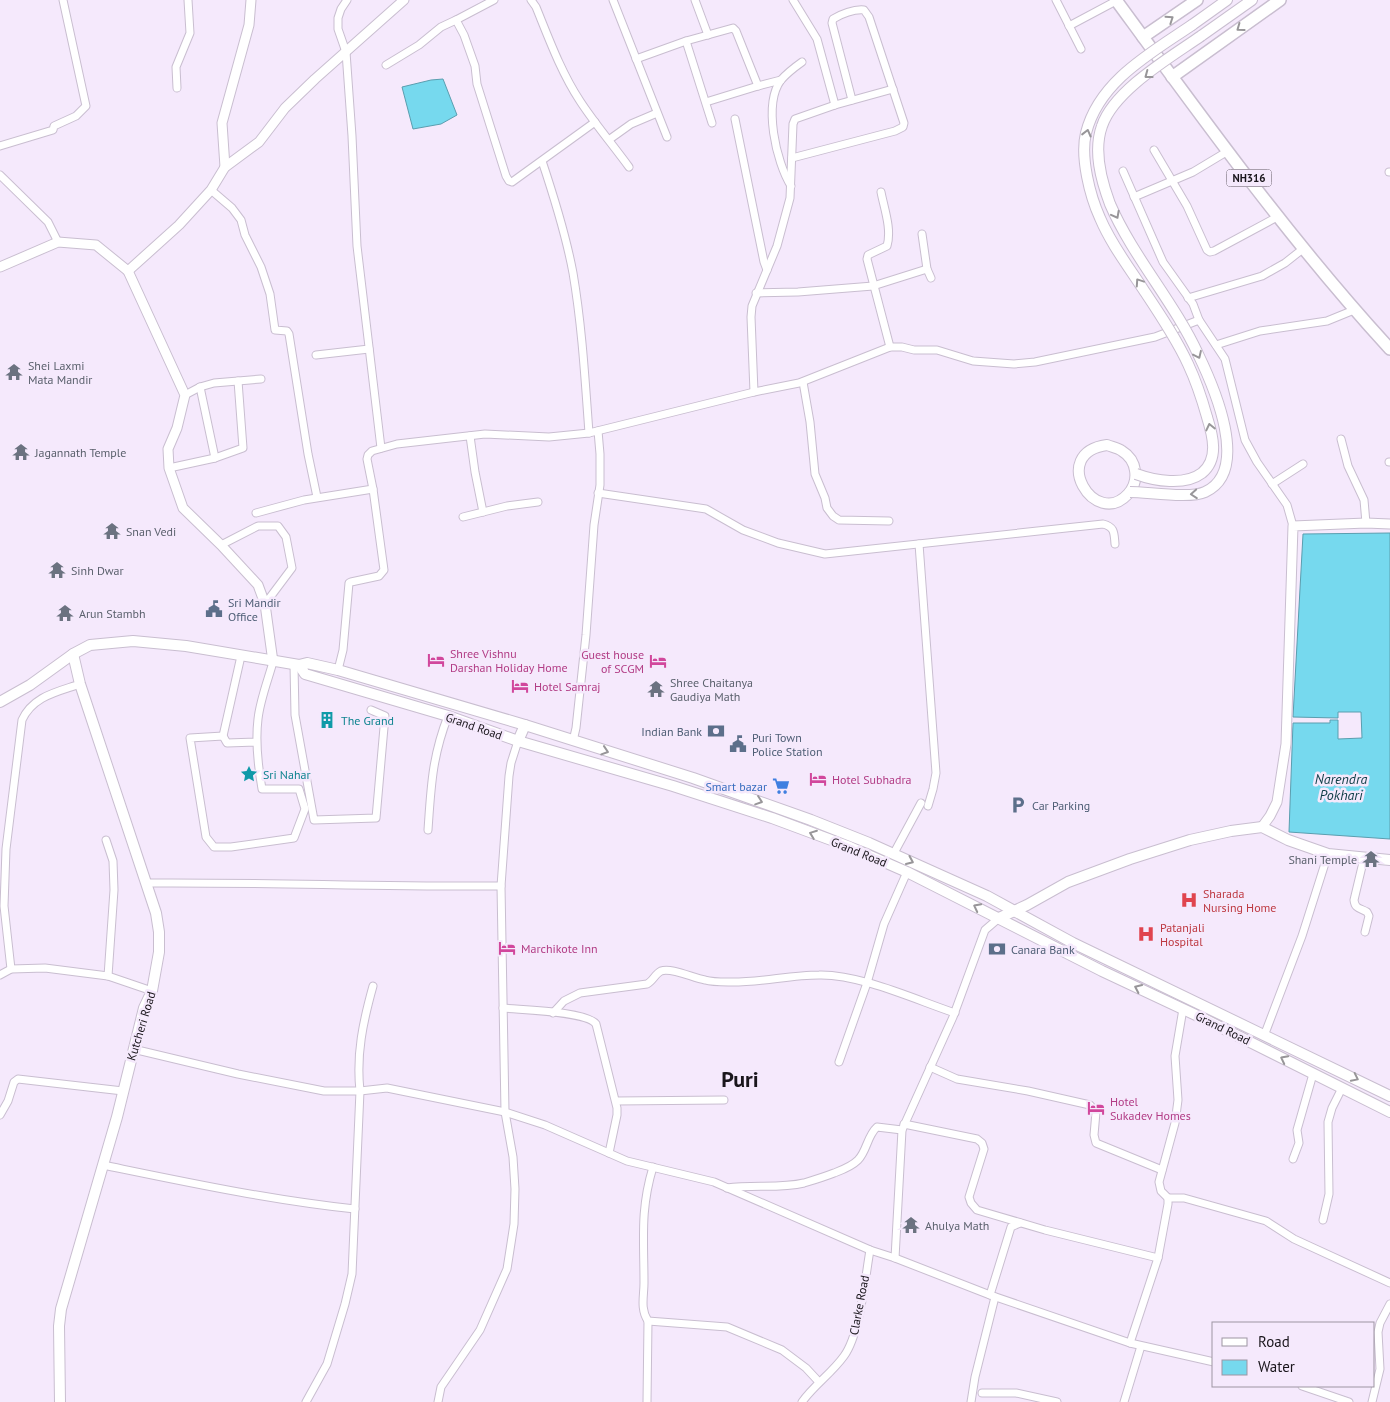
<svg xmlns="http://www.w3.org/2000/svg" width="1390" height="1402" font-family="'PT Sans',sans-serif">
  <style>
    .water { fill: #76d9ee; stroke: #5a9eaf }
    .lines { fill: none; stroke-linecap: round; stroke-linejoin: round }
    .minor-casing { stroke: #c9bed0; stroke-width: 9 }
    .tertiary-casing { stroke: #c9bed0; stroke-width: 11 }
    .secondary-casing { stroke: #c9bed0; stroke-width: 12 }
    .primary-casing { stroke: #c9bed0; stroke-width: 12 }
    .trunk-casing { stroke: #c9bed0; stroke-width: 14 }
    .minor { stroke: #fff; stroke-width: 7 }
    .tertiary { stroke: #fff; stroke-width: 9 }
    .secondary { stroke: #fff; stroke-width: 10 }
    .primary { stroke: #fff; stroke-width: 10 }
    .trunk { stroke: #fff; stroke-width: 11 }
    .secondary-bridge-casing { stroke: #c9bed0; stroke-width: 12; stroke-linecap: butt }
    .secondary-bridge { stroke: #fff; stroke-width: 10 }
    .oneway { stroke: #989699 }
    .labels { text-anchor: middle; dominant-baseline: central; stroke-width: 5; stroke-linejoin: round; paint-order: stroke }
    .shield { fill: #f5e9fc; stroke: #5c555f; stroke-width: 1 }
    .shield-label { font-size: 11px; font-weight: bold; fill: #1a161c }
    .worship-label { font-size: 12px; fill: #5b616d; stroke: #f5e9fc; text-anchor: start }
    .service-label { font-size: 12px; fill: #4e5e75; stroke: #f5e9fc; text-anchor: start }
    .hotel-label { font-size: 12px; fill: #b23c85; stroke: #f5e9fc; text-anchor: start }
    .culture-label { font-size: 12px; fill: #0d838f; stroke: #f5e9fc; text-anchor: start }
    .street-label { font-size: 12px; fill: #1a161c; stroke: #f5e9fc }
    .shop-label { font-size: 12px; fill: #366cbe; stroke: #f5e9fc; text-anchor: end }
    .health-label { font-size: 12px; fill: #be3a42; stroke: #f5e9fc; text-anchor: start }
    .water-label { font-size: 14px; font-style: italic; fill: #0d3c45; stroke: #f5e9fc }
    .town-label { font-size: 22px; font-weight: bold; fill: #1a161c; stroke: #f5e9fc }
  </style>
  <rect width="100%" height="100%" fill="#f5e9fc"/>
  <g class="water">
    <path d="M 443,79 L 457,115 L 441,124 L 413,129 L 402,87 L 431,80 Z"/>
    <path d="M 1390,533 L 1390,839 L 1289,832 L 1293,723 L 1330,723 L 1330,720 L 1338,720 L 1338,739 L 1362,738 L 1361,712 L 1338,712 L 1338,718 L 1293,717 L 1303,534 Z"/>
  </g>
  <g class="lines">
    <g class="minor-casing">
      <g id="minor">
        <path d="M 347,0 L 341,9 L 338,18 L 338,29 L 346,52 L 352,136 L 357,246 L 381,448"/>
        <path d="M 531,0 L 536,7 C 549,39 561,72 580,101 C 595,124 613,145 629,167"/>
        <path d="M 613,0 L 667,137"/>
        <path d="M 695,0 L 708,35"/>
        <path d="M 793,0 L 817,39 L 835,105"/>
        <path d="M 1056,0 L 1081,49"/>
        <path d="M 456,20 L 494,0"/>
        <path d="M 1069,26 L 1116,1"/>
        <path d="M 686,41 L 712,123"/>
        <path d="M 636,59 L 686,41 L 733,28 L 736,31 L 758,86"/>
        <path d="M 386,65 L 419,45 L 441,27 L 456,20 L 464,35 L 475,66 L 477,84 L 506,176 L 509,181 L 512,182 L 595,122"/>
        <path d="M 177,88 L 176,67 L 190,33 L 188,0"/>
        <path d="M 706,102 L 758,86 L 781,80"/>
        <path d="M 735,119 L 764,262 L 767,270"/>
        <path d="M 610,139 L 631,124 L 657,113"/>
        <path d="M 0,146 L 53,130 L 54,126 L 76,116 L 86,106 L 63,0"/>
        <path d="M 1154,150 L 1187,206 L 1207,250 L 1210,252 L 1214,251 L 1279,216"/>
        <path d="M 792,158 L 895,131 L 903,127 L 904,123 L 869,17 L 864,10 C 854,9 841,14 833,19 L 832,23 L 852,100"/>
        <path d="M 542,161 C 554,197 566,235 573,273 C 582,326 585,379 589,433"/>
        <path d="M 1123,171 L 1163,262 L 1193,304 L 1199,320"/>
        <path d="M 1389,172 L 1390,172"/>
        <path d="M 0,175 L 48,222 L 58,242"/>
        <path d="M 791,186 C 776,162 763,104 781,80 C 787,73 795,67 802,62"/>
        <path d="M 211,190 L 232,208 L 241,220 L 245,235 L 261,267 L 270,294 L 275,330 L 287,331 L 289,334 L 308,454 L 317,497"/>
        <path d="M 881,192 C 884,208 892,229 887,246 L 868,255 L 867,259 L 890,347"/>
        <path d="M 1134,197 L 1193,172 L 1228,151"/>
        <path d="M 922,234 L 927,269 L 931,278"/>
        <path d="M 756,293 L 798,292 L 873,286 L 927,269"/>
        <path d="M 1188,298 L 1262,276 L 1285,263 L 1304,248"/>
        <path d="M 1216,345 L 1260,331 L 1327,321 L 1354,310"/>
        <path d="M 316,355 L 369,349"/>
        <path d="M 803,382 L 810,422 L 815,474 L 825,498 L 827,508 L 833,516 L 839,520 L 889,521"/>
        <path d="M 200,387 L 215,458"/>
        <path d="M 754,392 L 751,317 L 752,306 L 777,246 L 790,198 L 793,124 L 795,119 L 835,105 L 893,89"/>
        <path d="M 185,395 L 200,387 L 214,383 L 261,379"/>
        <path d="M 470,436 L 475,472 L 483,512"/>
        <path d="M 1341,439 L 1348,466 L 1364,500 L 1366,523"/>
        <path d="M 1389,462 L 1390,462"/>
        <path d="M 169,468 L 215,458 L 243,448 L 238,381"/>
        <path d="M 1272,484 L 1303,464"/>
        <path d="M 598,493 L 706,509 L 743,530 L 778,543 L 825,554 L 1103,524 C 1115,527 1114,533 1115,544"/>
        <path d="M 256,513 L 304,500 L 373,489"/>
        <path d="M 463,517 L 507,506 L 538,502"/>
        <path d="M 919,544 L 936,773 L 933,789 L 928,806"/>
        <path d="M 221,545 L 258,526 L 278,526 L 286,537 L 292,568 L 265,604"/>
        <path d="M 294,665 L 295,715 L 314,820 L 376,818 L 385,716 L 371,710"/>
        <path d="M 338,670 L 343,650 L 349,583 L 351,582 L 379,576 L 384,570 L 373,489 L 367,459 L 368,455 L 372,451 L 397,444 L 485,434 L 549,437 L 589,433 L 754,392 L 799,383 L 890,347 L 902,347 L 914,350 L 937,350 L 973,361 L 1014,364 L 1035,362 L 1155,337 L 1199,320 L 1225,359 L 1245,440 L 1257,462 L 1287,505 L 1293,526"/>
        <path d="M 223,736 L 241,656"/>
        <path d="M 573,741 L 576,728 L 586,635 L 594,525 L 600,485 L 600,454 L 598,431"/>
        <path d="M 257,742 L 227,743 L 223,736 L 190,738 L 206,837 L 214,847 L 231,847 L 294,838 L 305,809 L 299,789 L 262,789 C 258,766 255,743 258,719 C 260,700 268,680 273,662"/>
        <path d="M 428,830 C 431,787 432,757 448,716"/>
        <path d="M 106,840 L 113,861 L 114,890 L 108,976"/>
        <path d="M 894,853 L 921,803"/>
        <path d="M 1364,858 L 1354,900 C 1355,909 1360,908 1367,912 L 1369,916 L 1365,932"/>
        <path d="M 146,883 C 264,882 382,887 501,886"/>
        <path d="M 11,969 L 4,906 L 6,849 L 22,720 C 33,696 57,692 80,684"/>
        <path d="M 0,975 L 11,969 L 45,968 L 108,976 L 152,991"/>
        <path d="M 503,1008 C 521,1010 586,1011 596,1024 L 617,1108 L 617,1115 L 609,1153"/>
        <path d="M 553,1013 L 564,1001 L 580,993 L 647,984 C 653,981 655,974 661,971 C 671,967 693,978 705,980 C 712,982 720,982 728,982 C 759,983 789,975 819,975 C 860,974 916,1000 955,1013"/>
        <path d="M 1264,1036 L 1302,936 L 1328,854"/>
        <path d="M 133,1049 L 238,1074 L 324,1091 L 360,1091 L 387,1088 L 505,1112 L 545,1125 L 627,1161 L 714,1182 L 870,1250 L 895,1258 L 990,1295 L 1130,1343 L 1214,1362"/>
        <path d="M 839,1062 L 867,983 L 884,924 L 907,872"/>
        <path d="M 930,1067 L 957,1079 L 1028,1091 L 1090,1105 L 1096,1112 L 1094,1135 L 1096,1143 L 1162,1170"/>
        <path d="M 616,1101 L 724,1100"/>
        <path d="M 0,1115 L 8,1101 L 14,1082 L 18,1079 L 123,1091"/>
        <path d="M 904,1124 L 977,1139 L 982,1143 L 984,1149 L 969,1197 L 971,1203 L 977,1210 L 1045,1230 L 1158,1258"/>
        <path d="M 1293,1159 L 1299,1143 L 1297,1130 L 1313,1074"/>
        <path d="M 103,1165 C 186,1182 270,1200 355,1209"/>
        <path d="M 727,1188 C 753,1184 779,1189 804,1183 C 814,1180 824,1177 834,1173 C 842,1170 851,1167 858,1160 C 867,1151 867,1136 877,1127 L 902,1130"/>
        <path d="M 1168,1198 L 1184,1198 L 1266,1221 L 1294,1239 L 1390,1283"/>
        <path d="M 1323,1220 L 1329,1194 L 1328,1122 L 1332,1108 L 1342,1088"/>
        <path d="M 895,1258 L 902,1130 L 953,1017 L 985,930 L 999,918"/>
        <path d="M 990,1295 L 1011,1227 L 1020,1223"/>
        <path d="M 648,1321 L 727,1327 L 782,1350 L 806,1368 L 819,1382"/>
        <path d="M 1130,1343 L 1158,1258 L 1168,1204 L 1168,1198 L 1161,1191 L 1159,1182 L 1175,1123 L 1178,1100 L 1175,1056 L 1183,1009"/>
        <path d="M 1302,1386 L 1349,1402"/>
        <path d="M 982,1393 L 1016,1393 L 1057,1402"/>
        <path d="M 306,1402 L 327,1364 L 345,1304 L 352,1274 L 360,1091 C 356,1054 363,1022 373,986"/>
        <path d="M 438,1402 L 441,1387 L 480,1330 L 507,1269 L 514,1224 L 515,1189 L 513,1157 L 505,1112 L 501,886 L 509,776 L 511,763 L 518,741"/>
        <path d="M 647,1402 L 648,1321 C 640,1309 644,1296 644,1283 C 644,1239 640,1210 653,1167"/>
        <path d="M 802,1402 C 814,1385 832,1373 844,1356 C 860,1334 865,1279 870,1250"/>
        <path d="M 971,1402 L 975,1377 L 995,1297"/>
        <path d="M 1124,1402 L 1141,1346"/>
        <path d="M 1372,1402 L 1380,1369 L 1378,1332 L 1380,1323 L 1390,1304"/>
      </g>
    </g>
    <g class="tertiary-casing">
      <g id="tertiary">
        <path d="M 225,167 L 222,123 L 249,25 L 251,0"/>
        <path d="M 0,267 L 58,242 L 96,245 L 128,271 L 185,395 L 177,428 L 168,449 L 169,468 L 183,508 L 221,545 L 258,585 L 265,604 L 273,662"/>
        <path d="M 128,271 L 179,225 L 211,190 L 225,167 L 259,142 L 285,108 L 315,79 L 404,0"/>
        <path d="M 1262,827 L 1270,816 L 1277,802 L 1286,744 L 1293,526 L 1366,523 L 1390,524"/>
      </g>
    </g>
    <g class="secondary-casing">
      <g id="secondary">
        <path d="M 1192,25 L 1227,0"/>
        <path d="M 1201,36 L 1252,0"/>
        <path d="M 1107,445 C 1112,447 1118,448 1122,451 C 1137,460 1140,481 1128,494 C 1095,530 1048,453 1107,445 Z"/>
        <path d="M 0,702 L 30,685 L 73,654 L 90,645 L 133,641 L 186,646 L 299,665"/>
        <path d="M 525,725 L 693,778 L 811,820 L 869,843 L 987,896 L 1073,943 L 1390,1096"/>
        <path d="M 518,741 L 673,786 L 772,818 L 850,847 L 907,872 L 1102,971 L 1200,1017 L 1390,1112"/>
        <path d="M 60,1402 L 59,1326 L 61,1309 L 117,1117 L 144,1008 L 152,991 L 159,952 L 159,932 L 156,913 L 80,684 L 73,654"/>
      </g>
    </g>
    <g class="primary-casing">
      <g id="primary">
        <path d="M 307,663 L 338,670 L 525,725 L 518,741 L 448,716 L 305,674 L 299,665 Z"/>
        <path d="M 999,918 L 1027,905 L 1068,882 L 1130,859 L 1190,840 L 1231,831 L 1262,827 L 1288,840 L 1328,854 L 1390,860"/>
      </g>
    </g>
    <g class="trunk-casing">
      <g id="trunk">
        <path d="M 1116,0 C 1203,119 1290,240 1390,349"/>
        <path d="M 1143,37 L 1197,0"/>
        <path d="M 1172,77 L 1280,0"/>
      </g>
    </g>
    <use href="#minor" class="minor"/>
    <use href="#tertiary" class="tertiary"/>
    <use href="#secondary" class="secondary"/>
    <use href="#primary" class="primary"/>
    <use href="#trunk" class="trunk"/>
    <g class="secondary-bridge-casing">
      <g id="secondary-bridge">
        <path d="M 1136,474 C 1155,481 1185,486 1202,473 C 1219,459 1213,436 1207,417 C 1202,399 1196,381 1188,364 C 1176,338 1159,313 1143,289 C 1128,266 1111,244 1100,218 C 1090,196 1080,157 1086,133 C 1099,81 1151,53 1192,25"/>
        <path d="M 1130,492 C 1148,492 1190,499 1205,492 C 1251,471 1214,387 1198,354 C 1174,302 1133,257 1110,204 C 1101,180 1093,151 1102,126 C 1114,90 1171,57 1201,36"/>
      </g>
    </g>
    <use href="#secondary-bridge" class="secondary-bridge"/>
  </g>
  <defs><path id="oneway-chevron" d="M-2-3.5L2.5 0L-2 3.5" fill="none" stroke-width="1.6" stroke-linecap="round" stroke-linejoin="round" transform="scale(1.25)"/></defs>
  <g class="oneway">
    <use href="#oneway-chevron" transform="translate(1170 19) rotate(-34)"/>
    <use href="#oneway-chevron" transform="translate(1240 28) rotate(144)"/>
    <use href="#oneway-chevron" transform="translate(1148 75) rotate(143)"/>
    <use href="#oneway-chevron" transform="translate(1087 133) rotate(-76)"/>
    <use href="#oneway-chevron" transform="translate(1116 215) rotate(62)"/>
    <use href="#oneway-chevron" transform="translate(1139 282) rotate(-124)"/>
    <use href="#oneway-chevron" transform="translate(1198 355) rotate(65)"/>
    <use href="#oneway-chevron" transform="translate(1210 427) rotate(-103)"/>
    <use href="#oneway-chevron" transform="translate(1194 494) rotate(176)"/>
    <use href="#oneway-chevron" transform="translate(605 751) rotate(18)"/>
    <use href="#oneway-chevron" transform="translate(759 801) rotate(19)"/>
    <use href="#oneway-chevron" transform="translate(813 834) rotate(-159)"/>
    <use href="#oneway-chevron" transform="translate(910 861) rotate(24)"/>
    <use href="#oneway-chevron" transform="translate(977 907) rotate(-153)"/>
    <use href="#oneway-chevron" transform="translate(1138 988) rotate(-155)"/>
    <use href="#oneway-chevron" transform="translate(1284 1059) rotate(-153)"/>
    <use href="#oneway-chevron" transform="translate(1355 1078) rotate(26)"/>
  </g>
  <defs>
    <g id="temple-bare" transform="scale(1.35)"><path d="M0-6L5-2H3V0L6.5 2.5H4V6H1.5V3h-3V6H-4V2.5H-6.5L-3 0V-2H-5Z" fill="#6b7280" stroke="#f5e9fc" stroke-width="2.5" paint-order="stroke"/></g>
    <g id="civic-bare" transform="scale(1.35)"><path d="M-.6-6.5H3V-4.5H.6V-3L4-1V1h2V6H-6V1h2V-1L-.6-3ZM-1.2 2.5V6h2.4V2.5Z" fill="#5c6f8a" stroke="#f5e9fc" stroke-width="2.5" paint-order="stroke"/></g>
    <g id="hotel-bare" transform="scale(1.35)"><path d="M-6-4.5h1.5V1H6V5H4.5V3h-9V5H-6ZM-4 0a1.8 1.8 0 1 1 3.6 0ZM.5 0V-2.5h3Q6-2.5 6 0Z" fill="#d1479c" stroke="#f5e9fc" stroke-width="2.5" paint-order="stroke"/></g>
    <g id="building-bare" transform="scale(1.35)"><path d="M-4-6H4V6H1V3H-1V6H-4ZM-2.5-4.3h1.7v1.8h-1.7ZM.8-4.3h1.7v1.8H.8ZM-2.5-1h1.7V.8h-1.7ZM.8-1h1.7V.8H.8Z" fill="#0f9aa8" stroke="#f5e9fc" stroke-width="2.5" paint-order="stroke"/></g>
    <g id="bank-bare" transform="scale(1.35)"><path d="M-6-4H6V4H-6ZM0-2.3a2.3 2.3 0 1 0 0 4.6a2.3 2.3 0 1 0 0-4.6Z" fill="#5c6f8a" stroke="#f5e9fc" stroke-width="2.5" paint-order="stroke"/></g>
    <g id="sight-bare" transform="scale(1.35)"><path d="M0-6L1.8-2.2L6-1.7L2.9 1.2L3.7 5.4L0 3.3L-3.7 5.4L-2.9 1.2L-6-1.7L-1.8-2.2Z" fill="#0f9aa8" stroke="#f5e9fc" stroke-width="2.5" paint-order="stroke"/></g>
    <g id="supermarket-bare" transform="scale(1.35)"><path d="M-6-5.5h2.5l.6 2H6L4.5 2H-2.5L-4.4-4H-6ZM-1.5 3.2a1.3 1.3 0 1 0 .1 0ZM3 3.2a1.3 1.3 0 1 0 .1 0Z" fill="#3f7fe0" stroke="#f5e9fc" stroke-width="2.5" paint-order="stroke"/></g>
    <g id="parking-bare" transform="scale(1.35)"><path d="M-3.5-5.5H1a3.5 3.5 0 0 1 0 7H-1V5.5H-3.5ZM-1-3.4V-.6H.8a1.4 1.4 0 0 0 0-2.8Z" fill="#5c6f8a" stroke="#f5e9fc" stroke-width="2.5" paint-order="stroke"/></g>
    <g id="hospital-bare" transform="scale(1.35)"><path d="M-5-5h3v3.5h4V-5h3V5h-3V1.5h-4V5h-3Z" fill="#e0444e" stroke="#f5e9fc" stroke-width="2.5" paint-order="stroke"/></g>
  </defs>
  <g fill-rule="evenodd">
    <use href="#temple-bare" x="14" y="372"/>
    <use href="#temple-bare" x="21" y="452"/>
    <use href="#temple-bare" x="112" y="531"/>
    <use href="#temple-bare" x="57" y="570"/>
    <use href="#civic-bare" x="214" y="609"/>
    <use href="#temple-bare" x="65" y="613"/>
    <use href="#hotel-bare" x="436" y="660"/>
    <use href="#hotel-bare" x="658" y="661"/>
    <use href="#hotel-bare" x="520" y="686"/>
    <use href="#temple-bare" x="656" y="689"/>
    <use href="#building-bare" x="327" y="720"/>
    <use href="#bank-bare" x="716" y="731"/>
    <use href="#civic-bare" x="738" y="744"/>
    <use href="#sight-bare" x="249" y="774"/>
    <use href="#hotel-bare" x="818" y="779"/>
    <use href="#supermarket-bare" x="781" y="786"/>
    <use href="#parking-bare" x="1018" y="805"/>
    <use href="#temple-bare" x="1371" y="859"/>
    <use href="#hospital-bare" x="1189" y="900"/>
    <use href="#hospital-bare" x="1146" y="934"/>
    <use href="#hotel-bare" x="507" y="948"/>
    <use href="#bank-bare" x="997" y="949"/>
    <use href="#hotel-bare" x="1096" y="1108"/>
    <use href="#temple-bare" x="911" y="1225"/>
  </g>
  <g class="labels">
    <rect class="shield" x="1226.5" y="169.5" width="45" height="17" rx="4"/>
    <g class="shield-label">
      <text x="1249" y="178">NH316</text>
    </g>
    <g class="worship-label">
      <text x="28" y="365">Shei Laxmi<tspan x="28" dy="14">Mata Mandir</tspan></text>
      <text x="35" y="452">Jagannath Temple</text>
      <text x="126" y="531">Snan Vedi</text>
      <text x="71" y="570">Sinh Dwar</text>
      <text x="79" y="613">Arun Stambh</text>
      <text x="670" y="682">Shree Chaitanya<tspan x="670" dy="14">Gaudiya Math</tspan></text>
      <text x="1357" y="859" text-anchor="end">Shani Temple</text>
      <text x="925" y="1225">Ahulya Math</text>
    </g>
    <g class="service-label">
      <text x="228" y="602">Sri Mandir<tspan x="228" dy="14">Office</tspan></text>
      <text x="702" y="731" text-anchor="end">Indian Bank</text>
      <text x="752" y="737">Puri Town<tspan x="752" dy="14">Police Station</tspan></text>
      <text x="1032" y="805">Car Parking</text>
      <text x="1011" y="949">Canara Bank</text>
    </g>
    <g class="hotel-label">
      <text x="450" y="653">Shree Vishnu<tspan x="450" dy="14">Darshan Holiday Home</tspan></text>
      <text x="644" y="654" text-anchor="end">Guest house<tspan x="644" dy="14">of SCGM</tspan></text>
      <text x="534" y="686">Hotel Samraj</text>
      <text x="832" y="779">Hotel Subhadra</text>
      <text x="521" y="948">Marchikote Inn</text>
      <text x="1110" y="1101">Hotel<tspan x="1110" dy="14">Sukadev Homes</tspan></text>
    </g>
    <g class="culture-label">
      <text x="341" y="720">The Grand</text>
      <text x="263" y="774">Sri Nahar</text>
    </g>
    <g class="street-label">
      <text transform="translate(474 726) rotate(19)">Grand Road</text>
      <text transform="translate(859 852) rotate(22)">Grand Road</text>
      <text transform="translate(141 1026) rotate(-73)">Kutcheri Road</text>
      <text transform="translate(1223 1028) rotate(26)">Grand Road</text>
      <text transform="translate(859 1305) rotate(-79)">Clarke Road</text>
    </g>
    <g class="shop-label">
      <text x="767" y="786">Smart bazar</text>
    </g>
    <g class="health-label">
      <text x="1203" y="893">Sharada<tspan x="1203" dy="14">Nursing Home</tspan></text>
      <text x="1160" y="927">Patanjali<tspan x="1160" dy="14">Hospital</tspan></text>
    </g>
    <g class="water-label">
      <text x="1341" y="779">Narendra<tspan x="1341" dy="16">Pokhari</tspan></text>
    </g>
    <g class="town-label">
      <text x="740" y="1079">Puri</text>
    </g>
  </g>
  <rect x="1212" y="1322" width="162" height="65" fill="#f5e9fc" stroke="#9d95a2"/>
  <rect x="1222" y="1338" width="25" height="8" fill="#ffffff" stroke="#9d95a2"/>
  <text x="1258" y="1347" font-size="15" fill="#1a161c">Road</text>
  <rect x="1222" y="1360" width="25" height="15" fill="#76d9ee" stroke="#9d95a2"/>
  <text x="1258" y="1372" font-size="15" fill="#1a161c">Water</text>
</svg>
